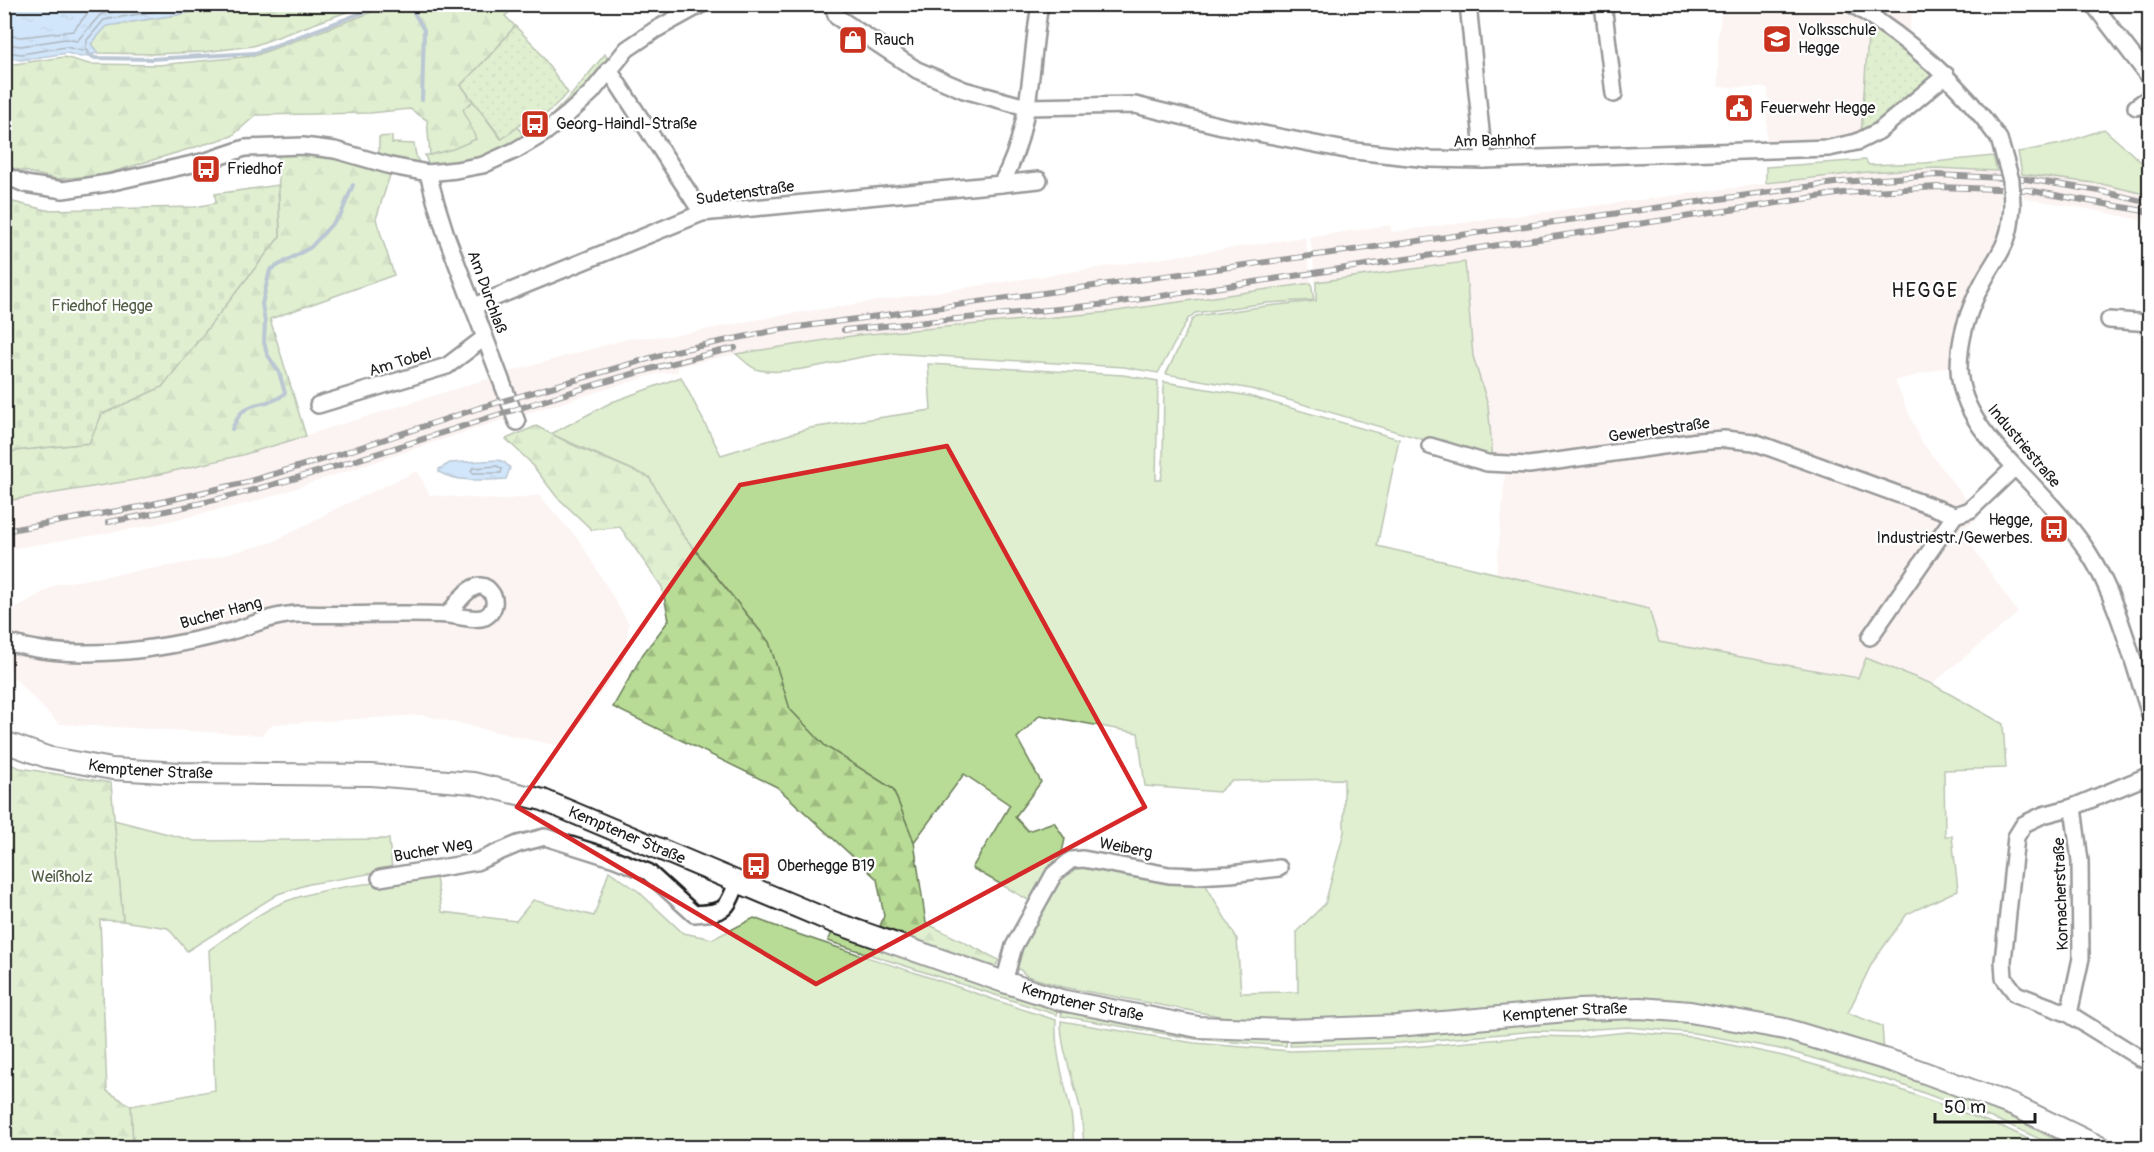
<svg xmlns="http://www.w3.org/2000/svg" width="2154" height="1152" font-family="Pangolin,sans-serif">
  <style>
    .built { fill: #f8e6e3 }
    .grass { fill: #b8dc96; stroke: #6a7c59; stroke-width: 1.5 }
    .forest { fill: url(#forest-firs); stroke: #6a7c59; stroke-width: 1.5 }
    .cemetery { fill: url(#cemetery-stones); stroke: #6a7c59; stroke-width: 1.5 }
    .park { fill: url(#park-dots); stroke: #6a7c59; stroke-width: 1.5 }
    .water { fill: url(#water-ripples); stroke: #67839e; stroke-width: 1.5 }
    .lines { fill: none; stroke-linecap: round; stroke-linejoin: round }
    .shore { stroke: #4e6072; stroke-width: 1.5 }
    .stream { stroke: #67839e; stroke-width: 4 }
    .minor-casing { stroke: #1c1c1c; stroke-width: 20 }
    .major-casing { stroke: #1c1c1c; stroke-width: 24 }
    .minor { stroke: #fff; stroke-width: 15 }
    .major { stroke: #fff; stroke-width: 20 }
    .rail-casing { stroke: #1c1c1c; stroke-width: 6 }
    .rail { stroke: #fff; stroke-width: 4; stroke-dasharray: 11; stroke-linecap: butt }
    .minor-bridge-casing { stroke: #1c1c1c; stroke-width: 20; stroke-linecap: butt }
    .minor-bridge { stroke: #fff; stroke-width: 15 }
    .marked { fill: none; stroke: #d62828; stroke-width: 4.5; stroke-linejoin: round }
    .labels { text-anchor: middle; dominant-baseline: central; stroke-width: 4.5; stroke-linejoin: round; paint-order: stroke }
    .poi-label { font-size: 16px; fill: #1c1c1c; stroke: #fff; text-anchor: start }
    .street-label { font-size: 16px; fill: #1c1c1c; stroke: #fff }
    .park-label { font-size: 16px; fill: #535f47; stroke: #fff }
    .quarter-label { font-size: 20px; letter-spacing: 1.5px; fill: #1c1c1c; stroke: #fff }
  </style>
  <defs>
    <pattern id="forest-firs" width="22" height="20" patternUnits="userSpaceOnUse" patternTransform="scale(1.5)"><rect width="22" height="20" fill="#b8dc96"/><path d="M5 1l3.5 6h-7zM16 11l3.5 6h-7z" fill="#9ebc81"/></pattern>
    <pattern id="cemetery-stones" width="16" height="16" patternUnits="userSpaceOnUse" patternTransform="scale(1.5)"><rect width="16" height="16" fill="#b8dc96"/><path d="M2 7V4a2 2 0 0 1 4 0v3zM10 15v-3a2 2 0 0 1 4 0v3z" fill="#9ebc81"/></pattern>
    <pattern id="park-dots" width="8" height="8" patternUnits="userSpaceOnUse" patternTransform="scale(1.5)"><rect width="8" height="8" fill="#b8dc96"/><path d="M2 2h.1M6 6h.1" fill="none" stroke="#9ebc81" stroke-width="1.8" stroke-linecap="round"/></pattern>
    <pattern id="water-ripples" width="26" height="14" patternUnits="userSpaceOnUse" patternTransform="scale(1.5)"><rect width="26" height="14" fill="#99c7f4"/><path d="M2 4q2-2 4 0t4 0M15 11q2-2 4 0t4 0" fill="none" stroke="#83aad1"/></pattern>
  </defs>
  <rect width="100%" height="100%" fill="#fff"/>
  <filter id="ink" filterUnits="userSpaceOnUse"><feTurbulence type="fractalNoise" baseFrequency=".0167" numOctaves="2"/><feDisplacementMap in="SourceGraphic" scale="12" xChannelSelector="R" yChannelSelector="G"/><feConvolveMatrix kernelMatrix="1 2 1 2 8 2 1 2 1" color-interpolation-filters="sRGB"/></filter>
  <g filter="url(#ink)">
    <g class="built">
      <path d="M 1722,5 L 1841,5 L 1869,22 L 1861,134 L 1827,143 L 1766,144 L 1768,88 L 1718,87 L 1718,39 Z"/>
      <path d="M 1864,5 L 1914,5 L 1908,36 Z"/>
      <path d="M 1936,168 L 1997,171 L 2001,196 L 1999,232 L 1991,256 L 1956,327 L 1950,366 L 1895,381 L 1921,441 L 1980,517 L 1961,530 L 2018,613 L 1932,684 L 1866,659 L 1859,678 L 1659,642 L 1648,609 L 1496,575 L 1506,462 L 1493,460 L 1488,405 L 1473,356 L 1465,262 L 1316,282 L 1310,237 L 1390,225 L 1392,232 L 1841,174 Z"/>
      <path d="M 2022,174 L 2102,184 L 2149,195 L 2149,222 L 2098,211 L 2024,198 Z"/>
      <path d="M 1305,237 L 1311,283 L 1110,312 L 858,335 L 736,354 L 677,367 L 678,372 L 660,373 L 484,426 L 254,502 L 143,527 L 5,550 L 5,501 L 135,480 L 242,455 L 523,368 L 630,338 L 671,336 L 776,316 Z"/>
      <path d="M 417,471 L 430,495 L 501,500 L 539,495 L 581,543 L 629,624 L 623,660 L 563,747 L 422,715 L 274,724 L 261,735 L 59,724 L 12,676 L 5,652 L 4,615 L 57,584 L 205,560 L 273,542 L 335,509 Z"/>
    </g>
    <g class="grass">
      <path d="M 605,54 L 608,60 L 588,89 L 551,121 L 549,118 L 572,94 Z"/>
      <path d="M 473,101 L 501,139 L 518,127 L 524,137 L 483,160 L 429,167 L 425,155 L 430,155 L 463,109 Z"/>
      <path d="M 2104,129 L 2149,169 L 2149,195 L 2102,184 L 2022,174 L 2018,152 L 2061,144 Z"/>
      <path d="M 392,136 L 392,143 L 414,144 L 416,156 L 422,168 L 394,160 L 379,154 L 379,137 Z"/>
      <path d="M 1993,156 L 1997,171 L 1936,168 L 1868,172 L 1766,183 L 1766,167 L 1865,160 L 1869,165 L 1925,163 Z"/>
      <path d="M 1465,262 L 1473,356 L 1488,405 L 1493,460 L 1251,389 L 1166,374 L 1192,320 L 1196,316 L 1267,306 L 1316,301 L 1316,282 Z"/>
      <path d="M 1311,283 L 1314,300 L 1267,303 L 1195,313 L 1188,319 L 1158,373 L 1124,367 L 888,353 C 851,356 793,377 759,370 C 751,369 743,359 736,354 L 858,335 L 1110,312 Z"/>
      <path d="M 928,364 L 1123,375 L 1158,381 L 1156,480 L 1161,480 L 1163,468 L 1164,382 L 1249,396 L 1399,439 L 1377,546 L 1649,609 L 1659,642 L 1858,678 L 1866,658 L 1932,684 L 2003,724 L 2006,768 L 1944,770 L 1945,836 L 1952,836 L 1958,890 L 1907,914 L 1872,963 L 1848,1013 L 1882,1026 L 1884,1053 L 1691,1006 L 1396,1021 L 1241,1020 L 1063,987 L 1027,976 L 1017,967 L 1021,947 L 1060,876 L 1074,864 L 1203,880 L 1237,939 L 1241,993 L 1298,992 L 1297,931 L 1325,904 L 1344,832 L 1344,779 L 1231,781 L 1219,792 L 1145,786 L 1138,733 L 1040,715 L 1017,738 L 1041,782 L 1015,817 L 1028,831 L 1054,822 L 1065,839 L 1061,857 L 1051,869 L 1030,901 L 972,868 L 1010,805 L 964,774 L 914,842 L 893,789 L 825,746 L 789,709 L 769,642 L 683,535 L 649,477 L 551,434 L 612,402 L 681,377 L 721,455 L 810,428 L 931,410 Z"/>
      <path d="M 114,820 L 195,841 L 389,839 L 392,870 L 309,884 L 278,894 L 187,951 L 168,928 L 123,921 Z"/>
      <path d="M 609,871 L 638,891 L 683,933 L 713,939 L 754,918 C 807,939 862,955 916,973 C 963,988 1009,1006 1056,1020 C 1054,1053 1065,1082 1071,1114 C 1073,1125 1073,1137 1074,1147 L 131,1148 L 133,1145 L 131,1106 L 215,1090 L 209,950 C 232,934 256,914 282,903 C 324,885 391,881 436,878 L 442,912 L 516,921 L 533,900 L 594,916 Z"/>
      <path d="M 832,933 L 1057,1008 L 1057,1015 L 828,941 Z"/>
      <path d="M 1063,1007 L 1287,1039 L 1286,1046 L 1195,1039 L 1061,1016 Z"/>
      <path d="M 1639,1016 L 1690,1021 L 1783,1040 L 1898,1072 L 2011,1117 L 2070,1147 L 2057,1147 L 2005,1123 L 1894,1082 L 1785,1050 L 1694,1033 L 1628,1027 L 1594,1029 L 1576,1032 L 1535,1031 L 1400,1043 L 1290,1046 L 1291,1037 L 1580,1017 Z"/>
      <path d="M 1061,1021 L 1194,1043 L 1290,1051 L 1401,1048 L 1535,1036 L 1577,1037 L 1628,1032 L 1693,1037 L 1783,1056 L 1893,1087 L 2005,1128 L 2045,1147 L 1084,1147 C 1083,1137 1083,1125 1081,1114 C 1076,1082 1061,1054 1061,1021 Z"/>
    </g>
    <g class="forest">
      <path d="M 221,5 L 366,5 L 253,46 L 204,52 L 153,54 L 98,53 L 91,44 L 106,26 L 182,14 Z"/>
      <path d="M 384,5 L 518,5 L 505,16 L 515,26 L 495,50 L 461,85 L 473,101 L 463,109 L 476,139 L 453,149 L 430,155 L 427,120 L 410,109 L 370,113 L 256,115 L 232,136 L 103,175 L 56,179 L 15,169 L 5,164 L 5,63 L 15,64 L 64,57 L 89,64 L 158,65 L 254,56 L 367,14 Z"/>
      <path d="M 278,153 L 333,156 L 391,172 L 376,219 L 394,275 L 270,319 L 306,436 L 242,455 L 135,480 L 5,501 L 5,452 L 89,443 L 102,414 L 162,387 L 280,236 Z"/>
      <path d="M 536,426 L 573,445 L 649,477 L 683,535 L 769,642 L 790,709 L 825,746 L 893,789 L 914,842 L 926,923 L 999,960 L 995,967 L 880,926 L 884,916 L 877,879 L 777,787 L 613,707 L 643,654 L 669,620 L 662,587 L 620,527 L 592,530 L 556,496 L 530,462 L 506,439 Z"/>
      <path d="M 4,762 L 20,768 L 111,783 L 123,921 L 100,920 L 107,1091 L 131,1106 L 133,1145 L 131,1147 L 5,1147 Z"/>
    </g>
    <path class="cemetery" d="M 278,185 L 280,236 L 162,387 L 102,414 L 89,443 L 5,452 L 5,200 L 46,210 L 195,207 L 216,203 L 215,194 Z"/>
    <g class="park">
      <path d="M 1869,22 L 1938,76 L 1912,99 L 1861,134 Z"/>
      <path d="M 515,26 L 535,46 L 568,93 L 542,118 L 537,112 L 502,139 L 461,85 L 495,50 Z"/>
    </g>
    <g class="water">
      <path d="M 4,5 L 5,4 L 221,5 L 182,14 L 107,26 L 91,44 L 98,53 L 81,57 L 67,53 L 21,60 L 5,57 Z"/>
      <path d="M 498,460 L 504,462 L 510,468 L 506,479 C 485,480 458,483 439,472 L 439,469 L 450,463 Z"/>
    </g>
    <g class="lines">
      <g class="shore">
        <path d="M 4,35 L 21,37 L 73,31 L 91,9 L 100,4"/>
        <path d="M 4,44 L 21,46 L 65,39 L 77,41 L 101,14 L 157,4"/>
        <path d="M 4,52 L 21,54 L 66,47 L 82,51 L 86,49 L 87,40 L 104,20 L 197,4"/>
        <path d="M 497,466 L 502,469 L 501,473 L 473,473 L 471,471 L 473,468 Z"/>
      </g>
      <g class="stream">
        <path d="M 409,4 L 424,30 L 422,100"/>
        <path d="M 87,51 L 89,55 L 95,58 L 151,59 L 255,53 L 364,12 L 377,4"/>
        <path d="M 232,429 C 235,423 238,416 242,412 C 255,400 273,406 285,393 L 279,372 L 267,354 L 264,342 L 265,322 L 262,304 L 270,270 L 311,247 L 341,214 L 353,185"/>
      </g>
      <g class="minor-casing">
        <g id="minor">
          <path d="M 832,4 L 837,17 L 917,70 L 964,90 L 1026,107 L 1135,105 L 1222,126 L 1346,150 L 1428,159 L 1484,160 L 1829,148 L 1857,142 L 1879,131 L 1946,75"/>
          <path d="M 1468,4 L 1484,160"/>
          <path d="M 1603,4 L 1614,94"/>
          <path d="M 1852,4 C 1911,41 1959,82 1999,139"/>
          <path d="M 2093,4 L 2150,78"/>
          <path d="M 609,70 L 702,213"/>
          <path d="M 2136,107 L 2150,97"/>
          <path d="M 428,173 L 435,200 L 446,235 L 517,422"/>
          <path d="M 4,175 L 25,184 L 63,190 L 108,183 L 206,161 L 245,148 L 303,146 L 335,150 L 391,166 L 428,173 L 456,170 L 483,165 L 516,150 L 543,134 L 567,115 L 591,93 L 627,49 L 655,30 L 702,4"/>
          <path d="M 1001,184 L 1039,180"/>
          <path d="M 2012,207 C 2011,215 2011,225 2008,234 C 2004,251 1991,266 1983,282 C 1969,308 1959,339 1959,369 C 1961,419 2005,455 2036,489 C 2055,509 2073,529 2088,552 C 2117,596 2133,663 2150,714"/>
          <path d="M 474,306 L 702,213 L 1001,184 C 1032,131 1030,63 1040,4"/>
          <path d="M 2109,320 L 2150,323"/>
          <path d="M 318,405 L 447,366 L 484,338"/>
          <path d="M 1430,446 L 1487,463 L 1529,465 L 1698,441 L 1724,439 L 1754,442 L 1955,515 L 1970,510 L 2015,467"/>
          <path d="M 1870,637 L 1955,515"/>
          <path d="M 4,641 C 72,664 161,650 229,632 C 253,625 277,613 303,614 C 352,616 401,612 449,615 C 460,616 475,621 485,617 C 493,613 497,602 492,594 C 477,571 456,604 448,615"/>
          <path d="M 2150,775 L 2073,807 L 2043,815 L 2024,824 L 2016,837 L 2003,961 L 2004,978 L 2016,994 L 2069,1014 L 2140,1058 L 2150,1061"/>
          <path d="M 380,878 L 476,862 L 518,844 L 545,837 L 615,859 L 648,872 L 694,914 C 724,912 726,912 737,883"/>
          <path d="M 1004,982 L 1014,946 L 1054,874 L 1071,860 L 1083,859 L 1169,875 L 1196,876 L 1231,874 L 1279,868"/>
          <path d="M 2069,1014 L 2081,958 L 2080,861 L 2073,807"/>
        </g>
      </g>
      <g class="major-casing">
        <g id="major">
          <path id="s1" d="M 4,742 L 47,757 L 112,769 L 181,773 L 371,775 L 473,783 L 543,800 L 833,922 L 1004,982 L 1061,1000 L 1198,1027 L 1289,1030 L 1397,1026 L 1578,1010 L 1640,1008 L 1690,1012 L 1785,1029 L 1901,1064 L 2015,1106 L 2102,1148"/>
        </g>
      </g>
      <use href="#minor" class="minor"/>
      <use href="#major" class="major"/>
      <g class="rail-casing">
        <g id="rail">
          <path d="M 844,330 L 1108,304 L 1843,193 L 1937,187 L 2027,190 L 2150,212"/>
          <path d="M 108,522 C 323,486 523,395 735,348"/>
          <path d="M 4,531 L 140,507 L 247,482 L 331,457 L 479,408 L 675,351 L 777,330 L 1842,182 L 1936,175 L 2026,179 L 2100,191 L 2150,203"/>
        </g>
      </g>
      <use href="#rail" class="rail"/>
      <g class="minor-bridge-casing">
        <path id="minor-bridge" d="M 1999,139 L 2011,180 L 2012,207"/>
      </g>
      <use href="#minor-bridge" class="minor-bridge"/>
    </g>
  </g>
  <path d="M0 0H2154V1152H0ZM 947,446 L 1145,807 L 816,984 L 517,807 L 740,485 Z" fill="#fff" fill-opacity=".55" fill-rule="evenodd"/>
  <path class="marked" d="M 947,446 L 1145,807 L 816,984 L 517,807 L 740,485 Z"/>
  <defs>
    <g id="school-square" transform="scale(1.5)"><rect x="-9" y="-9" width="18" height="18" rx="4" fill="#c8321e" stroke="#fff"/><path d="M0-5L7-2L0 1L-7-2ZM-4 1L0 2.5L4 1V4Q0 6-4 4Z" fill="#fff"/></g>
    <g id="shop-square" transform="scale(1.5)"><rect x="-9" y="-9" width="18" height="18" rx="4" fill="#c8321e" stroke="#fff"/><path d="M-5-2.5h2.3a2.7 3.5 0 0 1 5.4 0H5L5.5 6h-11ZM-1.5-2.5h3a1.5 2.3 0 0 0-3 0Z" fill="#fff"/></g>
    <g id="civic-square" transform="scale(1.5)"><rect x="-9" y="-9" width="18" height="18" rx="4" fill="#c8321e" stroke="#fff"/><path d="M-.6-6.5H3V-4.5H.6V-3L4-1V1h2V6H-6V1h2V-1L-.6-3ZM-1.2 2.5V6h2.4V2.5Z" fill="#fff"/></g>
    <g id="bus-square" transform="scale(1.5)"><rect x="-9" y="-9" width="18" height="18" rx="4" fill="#c8321e" stroke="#fff"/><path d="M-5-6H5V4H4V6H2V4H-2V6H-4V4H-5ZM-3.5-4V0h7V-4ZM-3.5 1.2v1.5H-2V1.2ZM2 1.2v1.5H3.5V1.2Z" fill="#fff"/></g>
  </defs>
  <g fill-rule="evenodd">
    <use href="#school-square" x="1777" y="39"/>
    <use href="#shop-square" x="853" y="40"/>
    <use href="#civic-square" x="1739" y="108"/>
    <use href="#bus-square" x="535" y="124"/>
    <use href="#bus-square" x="206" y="169"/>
    <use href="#bus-square" x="2054" y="529"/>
    <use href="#bus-square" x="756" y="866"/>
  </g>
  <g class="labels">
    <g class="poi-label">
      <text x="1798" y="30">Volksschule<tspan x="1798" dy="18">Hegge</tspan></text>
      <text x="874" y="40">Rauch</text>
      <text x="1760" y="108">Feuerwehr Hegge</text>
      <text x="556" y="124">Georg-Haindl-Straße</text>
      <text x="227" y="169">Friedhof</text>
      <text x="2033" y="520" text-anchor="end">Hegge,<tspan x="2033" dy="18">Industriestr./Gewerbes.</tspan></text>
      <text x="777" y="866">Oberhegge B19</text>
    </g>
    <g class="street-label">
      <text transform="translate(1495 141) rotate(-1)">Am Bahnhof</text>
      <text transform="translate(745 193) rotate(-8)">Sudetenstraße</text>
      <text transform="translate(487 292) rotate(70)">Am Durchlaß</text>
      <text transform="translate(400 362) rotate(-17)">Am Tobel</text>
      <text transform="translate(1659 430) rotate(-8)">Gewerbestraße</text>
      <text transform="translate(2024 446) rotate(50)">Industriestraße</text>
      <text transform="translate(221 613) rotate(-15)">Bucher Hang</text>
      <text stroke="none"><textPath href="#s1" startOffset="150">Kemptener Straße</textPath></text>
      <text stroke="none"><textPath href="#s1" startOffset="636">Kemptener Straße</textPath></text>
      <text transform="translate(1126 848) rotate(11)">Weiberg</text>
      <text transform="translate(433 850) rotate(-10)">Bucher Weg</text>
      <text transform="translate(2061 894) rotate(-92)">Kornacherstraße</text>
      <text stroke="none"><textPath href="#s1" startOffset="1122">Kemptener Straße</textPath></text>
      <text stroke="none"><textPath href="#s1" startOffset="1608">Kemptener Straße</textPath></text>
    </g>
    <g class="park-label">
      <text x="102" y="306">Friedhof Hegge</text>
      <text x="62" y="877">Weißholz</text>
    </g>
    <g class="quarter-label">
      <text x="1925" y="290">HEGGE</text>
    </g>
  </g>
  <rect width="2154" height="1152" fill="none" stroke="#fff" stroke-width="24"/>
  <rect x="12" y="12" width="2130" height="1128" fill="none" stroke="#1c1c1c" stroke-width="2" filter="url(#ink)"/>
  <path d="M1935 1113v9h100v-9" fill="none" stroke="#1c1c1c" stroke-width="3"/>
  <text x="1944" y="1113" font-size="18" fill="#1c1c1c" stroke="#ffffff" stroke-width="4.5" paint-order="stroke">50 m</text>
</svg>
